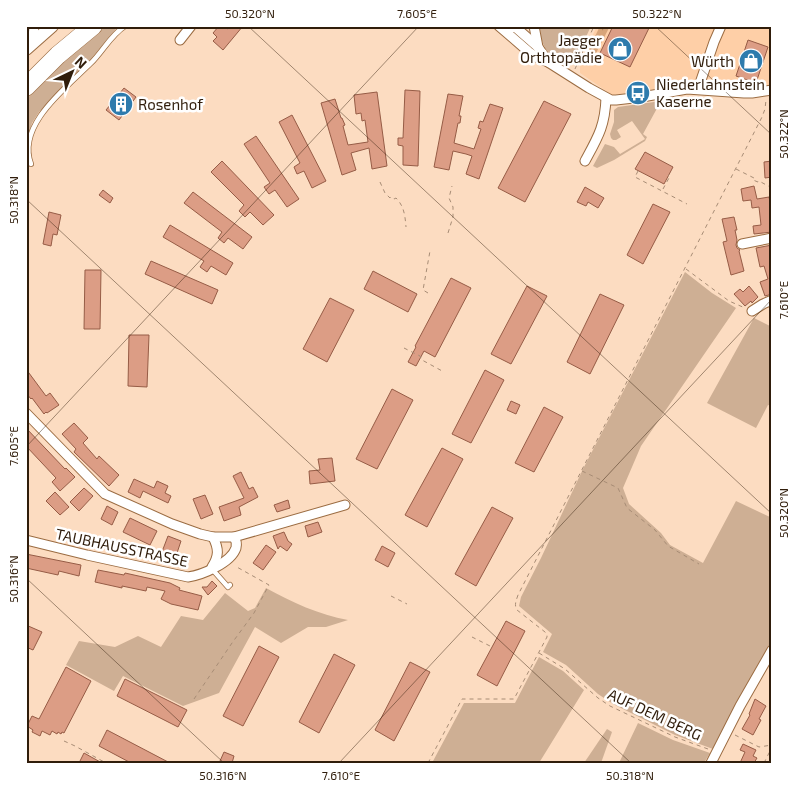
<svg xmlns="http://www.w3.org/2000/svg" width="798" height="789" font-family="'Exo 2',sans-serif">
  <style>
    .built { fill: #fecfa7 }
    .green { fill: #ceaf94 }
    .forest { fill: url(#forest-crowns) }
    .building { fill: #dc9d85; stroke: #965c46 }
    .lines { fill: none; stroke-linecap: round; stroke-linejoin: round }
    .lane-casing { stroke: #9b6c42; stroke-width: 6 }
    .street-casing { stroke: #9b6c42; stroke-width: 11 }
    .secondary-casing { stroke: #9b6c42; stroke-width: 14 }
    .highway-casing { stroke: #9b6c42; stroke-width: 19 }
    .path { stroke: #a78c75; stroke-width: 1; stroke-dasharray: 4 4; stroke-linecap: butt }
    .lane { stroke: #fff; stroke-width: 4.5 }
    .street { stroke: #fff; stroke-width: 9 }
    .secondary { stroke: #fff; stroke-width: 12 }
    .highway { stroke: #fff; stroke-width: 18 }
    .ticks { fill: none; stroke: #301d0b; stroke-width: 1; stroke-opacity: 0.45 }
    .labels { text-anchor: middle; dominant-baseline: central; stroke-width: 5; stroke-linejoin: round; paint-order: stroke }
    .poi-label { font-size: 15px; fill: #301d0b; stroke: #fff; text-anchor: end }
    .street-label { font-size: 15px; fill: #301d0b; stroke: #fff }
    .neatline { fill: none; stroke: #301d0b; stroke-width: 2 }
    .ticks-label { font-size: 12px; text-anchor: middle; fill: #301d0b }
  </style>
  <defs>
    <pattern id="forest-crowns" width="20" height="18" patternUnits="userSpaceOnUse" patternTransform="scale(1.25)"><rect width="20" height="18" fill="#d8a57a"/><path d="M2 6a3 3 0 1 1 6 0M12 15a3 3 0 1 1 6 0" fill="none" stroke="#b08662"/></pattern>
  </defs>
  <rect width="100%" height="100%" fill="#fcdcc1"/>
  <path class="built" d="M 597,26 L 772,26 L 772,84 L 752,89 L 723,87 L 690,81 L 646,91 L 612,95 L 580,73 L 580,64 L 584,53 Z"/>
  <g class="green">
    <path d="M 104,26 L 121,26 L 116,29 L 90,60 L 70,79 L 39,112 L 32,123 L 26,144 L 26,100 C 50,73 75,48 104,26 Z"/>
    <path d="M 540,26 L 591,26 L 576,59 L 571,65 C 565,66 561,63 556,59 C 544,51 540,40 540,26 Z"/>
    <path d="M 661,101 L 643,134 L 647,137 L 645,141 L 614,160 L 597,168 L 593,166 L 605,144 L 614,147 L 620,154 L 645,139 L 632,121 L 617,130 L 621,137 L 616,140 L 613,140 L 611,138 L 610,134 L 614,122 L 614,110 L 618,107 Z"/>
    <path d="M 685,272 L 712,293 L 736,308 L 641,446 L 623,488 L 629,504 L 661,533 L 670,545 L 703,563 L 736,501 L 772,518 L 772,643 L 743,691 L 713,749 L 675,735 L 613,704 L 598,694 L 566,665 L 543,652 L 552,634 L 519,606 L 521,597 L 541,558 L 583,469 Z"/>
    <path d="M 754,318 L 772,327 L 772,406 L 768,405 L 756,428 L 707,403 Z"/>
    <path d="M 266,588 C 292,602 319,615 348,620 L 326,627 L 308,627 L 281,643 L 255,627 L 219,693 L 183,706 L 123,676 L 114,691 L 66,665 L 79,641 L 115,647 L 138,636 L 161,647 L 181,616 L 203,620 L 225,593 L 248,611 L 255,608 Z"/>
    <path d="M 539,657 L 563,671 L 584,690 L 539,763 L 432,763 L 464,703 L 515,703 Z"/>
    <path d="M 638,723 L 673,740 L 710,753 L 704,763 L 619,763 Z"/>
    <path d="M 607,729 L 612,732 L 601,763 L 584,763 Z"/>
  </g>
  <path class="forest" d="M 600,26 L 610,26 L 593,59 L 588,56 L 589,49 Z"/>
  <g class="building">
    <path d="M 219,26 L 224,26 L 228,29 L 230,26 L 243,26 L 223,50 L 213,41 L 217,37 L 213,33 Z"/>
    <path d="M 613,26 L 650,26 L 630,67 L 600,53 Z"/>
    <path d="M 748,40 L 768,47 L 756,83 L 736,76 Z"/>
    <path d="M 124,88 L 136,97 L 119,120 L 106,110 Z"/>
    <path d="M 405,90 L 420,91 L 418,166 L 403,165 L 403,146 L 398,145 L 398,138 L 403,138 Z"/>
    <path d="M 377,92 L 387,166 L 372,169 L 369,148 L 351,153 L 356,170 L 342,175 L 321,103 L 335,99 L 341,118 L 342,118 L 345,125 L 343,126 L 348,145 L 368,142 L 365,120 L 362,121 L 361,113 L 356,114 L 354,95 Z"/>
    <path d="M 448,94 L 463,96 L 459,116 L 461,116 L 460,123 L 458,123 L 454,143 L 474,149 L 481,129 L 478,128 L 480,121 L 483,122 L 490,104 L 503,108 L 479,179 L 466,174 L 472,156 L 466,154 L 453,151 L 449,170 L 434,167 Z"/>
    <path d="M 544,101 L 571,114 L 525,202 L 498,188 Z"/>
    <path d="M 292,115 L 326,181 L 312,188 L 304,171 L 297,174 L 294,167 L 300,163 L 279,122 Z"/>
    <path d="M 256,136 L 299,199 L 287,207 L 275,190 L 269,194 L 264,187 L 270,183 L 244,144 Z"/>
    <path d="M 645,152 L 673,167 L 664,184 L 635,169 Z"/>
    <path d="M 222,161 L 274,215 L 263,225 L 250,212 L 245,217 L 239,211 L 244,205 L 211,172 Z"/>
    <path d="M 772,161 L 772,177 L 765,178 L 764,162 Z"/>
    <path d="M 754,186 L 757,199 L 769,197 L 772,212 L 772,232 L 754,234 L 753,226 L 761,225 L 759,207 L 752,208 L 751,200 L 743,201 L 741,189 Z"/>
    <path d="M 585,187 L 604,198 L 598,208 L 588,202 L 586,206 L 577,202 Z"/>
    <path d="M 103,190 L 113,198 L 110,203 L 99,195 Z"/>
    <path d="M 193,192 L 252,237 L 243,249 L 228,238 L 224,243 L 218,238 L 222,232 L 184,203 Z"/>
    <path d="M 653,204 L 670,212 L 643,264 L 627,255 Z"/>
    <path d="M 49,212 L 61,215 L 57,235 L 53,234 L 51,246 L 43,244 Z"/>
    <path d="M 734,217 L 737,230 L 735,230 L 737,240 L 736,245 L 737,248 L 740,250 L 739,251 L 744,271 L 731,275 L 723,242 L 727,241 L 722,219 Z"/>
    <path d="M 170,225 L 233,263 L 226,275 L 211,266 L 207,272 L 200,267 L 204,261 L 163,237 Z"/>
    <path d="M 772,245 L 772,294 L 765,296 L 760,282 L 768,279 L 764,266 L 760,267 L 756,248 Z"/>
    <path d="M 151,261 L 218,290 L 212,304 L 145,274 Z"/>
    <path d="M 85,270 L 101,270 L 100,329 L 84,329 Z"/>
    <path d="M 373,271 L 417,294 L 408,312 L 364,289 Z"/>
    <path d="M 451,278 L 471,288 L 435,357 L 424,351 L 416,366 L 408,362 L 416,347 L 415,346 Z"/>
    <path d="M 527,286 L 547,296 L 511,364 L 491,354 Z"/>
    <path d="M 749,286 L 758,297 L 752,303 L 751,301 L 745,306 L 734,294 L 740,289 L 743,292 Z"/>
    <path d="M 600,294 L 624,305 L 590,374 L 567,362 Z"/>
    <path d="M 330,298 L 354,310 L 327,362 L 303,349 Z"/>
    <path d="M 129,335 L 149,335 L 147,387 L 128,386 Z"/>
    <path d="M 26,369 L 46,396 L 50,393 L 59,405 L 47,413 L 46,412 L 44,414 L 32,398 L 31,399 L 26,393 Z"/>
    <path d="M 485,370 L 504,380 L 471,443 L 452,434 Z"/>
    <path d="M 392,389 L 413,400 L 377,469 L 356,459 Z"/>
    <path d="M 511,401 L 520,405 L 516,414 L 507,410 Z"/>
    <path d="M 544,407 L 563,417 L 534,472 L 515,463 Z"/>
    <path d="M 74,423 L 88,438 L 83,443 L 97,459 L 99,456 L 119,475 L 109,486 L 74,452 L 76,449 L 62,434 Z"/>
    <path d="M 26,428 L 65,469 L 66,468 L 75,477 L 60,491 L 52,482 L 56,478 L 26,446 Z"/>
    <path d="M 442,448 L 463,459 L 427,527 L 405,515 Z"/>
    <path d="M 332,458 L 335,481 L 310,484 L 309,471 L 320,470 L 318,459 Z"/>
    <path d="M 241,472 L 249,489 L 253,487 L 258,497 L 239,507 L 241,515 L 224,521 L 219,507 L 244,498 L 233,476 Z"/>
    <path d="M 134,479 L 154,488 L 157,481 L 168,486 L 165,493 L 171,496 L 168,503 L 143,491 L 140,498 L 128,492 Z"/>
    <path d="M 84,488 L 93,496 L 79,511 L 70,502 Z"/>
    <path d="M 55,492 L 69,507 L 60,515 L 46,501 Z"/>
    <path d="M 205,495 L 213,514 L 201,519 L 193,499 Z"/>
    <path d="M 288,500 L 290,508 L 277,512 L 274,505 Z"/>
    <path d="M 107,506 L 118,512 L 112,525 L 101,519 Z"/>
    <path d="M 492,507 L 513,518 L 476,586 L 455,574 Z"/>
    <path d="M 130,518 L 157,531 L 150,545 L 123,532 Z"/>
    <path d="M 318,522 L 322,532 L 308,537 L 305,526 Z"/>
    <path d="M 284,532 L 288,541 L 292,544 L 287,551 L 280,546 L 278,549 L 273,536 Z"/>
    <path d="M 168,536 L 181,541 L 174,562 L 160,557 Z"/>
    <path d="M 266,545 L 276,552 L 263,570 L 253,563 Z"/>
    <path d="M 382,546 L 395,553 L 388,567 L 375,560 Z"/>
    <path d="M 26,554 L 81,565 L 79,576 L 59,571 L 58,575 L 26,568 Z"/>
    <path d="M 98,570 L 124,575 L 125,573 L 170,583 L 180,588 L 179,590 L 202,596 L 198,610 L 171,604 L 161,599 L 165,591 L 147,587 L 146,591 L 122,586 L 122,588 L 95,582 Z"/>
    <path d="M 212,581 L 217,586 L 208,595 L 202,587 L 207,587 Z"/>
    <path d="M 506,621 L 525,631 L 497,686 L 477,675 Z"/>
    <path d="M 26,625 L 42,632 L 33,650 L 26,647 Z"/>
    <path d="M 259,646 L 279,657 L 243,726 L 223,716 Z"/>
    <path d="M 334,654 L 355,665 L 319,733 L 299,722 Z"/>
    <path d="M 410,662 L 430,672 L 394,741 L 375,730 Z"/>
    <path d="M 66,667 L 91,681 L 64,733 L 62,732 L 61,734 L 58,732 L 57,734 L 52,731 L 50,735 L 42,731 L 40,736 L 32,732 L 33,730 L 27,726 L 32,716 L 39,719 Z"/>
    <path d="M 125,679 L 187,710 L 178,727 L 117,696 Z"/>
    <path d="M 755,699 L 766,706 L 759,719 L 761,720 L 753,735 L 742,729 L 750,715 L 749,714 Z"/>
    <path d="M 107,730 L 170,763 L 131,763 L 99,746 Z"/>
    <path d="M 743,744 L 756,750 L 753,756 L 757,758 L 754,763 L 740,763 L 745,752 L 740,750 Z"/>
    <path d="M 224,752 L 234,756 L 232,763 L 224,763 L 220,761 Z"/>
    <path d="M 84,753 L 102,763 L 79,763 Z"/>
  </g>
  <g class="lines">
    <g class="lane-casing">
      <g id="lane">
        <path d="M 31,164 C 16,125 67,87 91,63 C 103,51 111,35 125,26"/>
        <path d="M 212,569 L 228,587 L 230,585"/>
      </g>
    </g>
    <g class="street-casing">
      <g id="street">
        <path d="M 34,26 L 33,38 L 35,42"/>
        <path d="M 499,26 L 529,52 L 538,58 L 548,62 L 589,88 L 611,100 L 616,100 L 642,97 L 687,89 L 744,93 L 752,93 L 772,90"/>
        <path d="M 514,26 L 538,47"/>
        <path d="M 534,26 L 538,47 L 548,62"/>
        <path d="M 180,40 L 191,26"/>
        <path d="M 698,89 L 714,42 L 721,26"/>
        <path d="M 585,161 C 598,137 605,126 606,98"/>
        <path d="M 742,244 L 772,238"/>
        <path d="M 752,311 L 763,304 L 772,300"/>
        <path d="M 26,413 L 105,494 L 172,524 L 200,534 L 213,537 L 234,537 L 345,505"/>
        <path d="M 26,540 L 87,555 L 188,577 C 202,575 231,563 236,548 C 237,544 236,540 234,537"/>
        <path d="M 212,567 C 219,556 219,549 213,537"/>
        <path d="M 711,763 L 740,706 L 772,650"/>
      </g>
    </g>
    <g class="secondary-casing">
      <g id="secondary">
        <path d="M 505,26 L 514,26"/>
        <path d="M 26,49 L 52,26"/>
      </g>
    </g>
    <g class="highway-casing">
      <path id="highway" d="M 26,87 L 58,55 L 93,26"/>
    </g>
    <g class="path">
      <path d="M 575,69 L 594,26"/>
      <path d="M 736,169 L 754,178 L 753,180 L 758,182 L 759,181 L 772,188"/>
      <path d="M 638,171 L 635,177 L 687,204"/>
      <path d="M 380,182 L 385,193 L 390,198 L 391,197 L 394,199 L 396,198 C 404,206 405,215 406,227"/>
      <path d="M 663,189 L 670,176 L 668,175"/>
      <path d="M 448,233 L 453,217 L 453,207 L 449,198 L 452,186"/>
      <path d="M 686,269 L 729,301 L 745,308"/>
      <path d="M 428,293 L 423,290 L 430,251"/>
      <path d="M 404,348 L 420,356 L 422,360 L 444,372"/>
      <path d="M 582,471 L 618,488 L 627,508 L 655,530 L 668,546 L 699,564"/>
      <path d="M 391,596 L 407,604"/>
      <path d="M 472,637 L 492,647"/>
      <path d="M 539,653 L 565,669 L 598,698 L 610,706 L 675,737 L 708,749"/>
      <path d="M 194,699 L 232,643 L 254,613 L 269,585 L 235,566"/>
      <path d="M 735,735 L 759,747 L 772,745"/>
      <path d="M 64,741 L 75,746 L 106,763"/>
      <path d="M 428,763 L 462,699 L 514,699 L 547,637 L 547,634 L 545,632 L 517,610 C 514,605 516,601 518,595 L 762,117 L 765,109 L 766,100"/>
      <path d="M 764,763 L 772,747"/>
    </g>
    <use href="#lane" class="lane"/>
    <use href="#street" class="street"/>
    <use href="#secondary" class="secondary"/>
    <use href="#highway" class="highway"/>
  </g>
  <path class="ticks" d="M 248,26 L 772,514M 655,26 L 772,135M 26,199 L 631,763M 26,447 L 419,26M 26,578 L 224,763M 339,763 L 772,299"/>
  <defs>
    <g id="shop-disc" transform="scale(1.25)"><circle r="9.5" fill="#2e7bad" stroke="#fff"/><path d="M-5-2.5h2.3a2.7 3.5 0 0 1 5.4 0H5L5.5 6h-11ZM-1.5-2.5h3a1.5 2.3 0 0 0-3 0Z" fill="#fff"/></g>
    <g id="bus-disc" transform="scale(1.25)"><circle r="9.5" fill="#2e7bad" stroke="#fff"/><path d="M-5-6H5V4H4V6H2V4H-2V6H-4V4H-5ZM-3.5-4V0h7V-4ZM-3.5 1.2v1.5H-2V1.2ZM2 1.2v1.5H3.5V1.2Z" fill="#fff"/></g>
    <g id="building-disc" transform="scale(1.25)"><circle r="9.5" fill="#2e7bad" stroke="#fff"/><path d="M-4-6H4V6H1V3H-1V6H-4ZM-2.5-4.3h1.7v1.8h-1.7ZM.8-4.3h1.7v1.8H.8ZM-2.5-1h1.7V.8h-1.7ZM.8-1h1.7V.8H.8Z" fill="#fff"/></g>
  </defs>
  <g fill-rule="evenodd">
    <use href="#shop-disc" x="620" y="49"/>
    <use href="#shop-disc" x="751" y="61"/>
    <use href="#bus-disc" x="638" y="93"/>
    <use href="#building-disc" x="121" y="104"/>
  </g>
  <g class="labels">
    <g class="poi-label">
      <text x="602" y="40">Jaeger<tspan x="602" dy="17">Orthtopädie</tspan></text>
      <text x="734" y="61">Würth</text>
      <text x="656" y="84" text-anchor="start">Niederlahnstein<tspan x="656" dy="17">Kaserne</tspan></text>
      <text x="138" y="104" text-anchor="start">Rosenhof</text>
    </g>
    <g class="street-label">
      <text transform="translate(122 547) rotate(12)">TAUBHAUSSTRASSE</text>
      <text transform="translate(655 714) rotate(25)">AUF DEM BERG</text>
    </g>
  </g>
  <rect width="798" height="789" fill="none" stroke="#ffffff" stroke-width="55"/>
  <g transform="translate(72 72) rotate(43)" stroke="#ffffff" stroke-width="4" paint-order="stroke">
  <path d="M0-4L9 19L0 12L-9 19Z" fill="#301d0b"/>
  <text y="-8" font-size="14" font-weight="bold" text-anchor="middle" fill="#301d0b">N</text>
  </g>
  <rect x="28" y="28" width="742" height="734" class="neatline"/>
  <g class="ticks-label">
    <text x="250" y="18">50.320°N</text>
    <text x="417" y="18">7.605°E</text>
    <text x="657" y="18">50.322°N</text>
    <text transform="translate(784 134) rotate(-90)" y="4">50.322°N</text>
    <text transform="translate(14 200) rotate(-90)" y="4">50.318°N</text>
    <text transform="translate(784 300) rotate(-90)" y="4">7.610°E</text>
    <text transform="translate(14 446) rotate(-90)" y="4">7.605°E</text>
    <text transform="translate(784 513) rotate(-90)" y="4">50.320°N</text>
    <text transform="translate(14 579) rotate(-90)" y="4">50.316°N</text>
    <text x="223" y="780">50.316°N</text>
    <text x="341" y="780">7.610°E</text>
    <text x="630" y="780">50.318°N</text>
  </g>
</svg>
